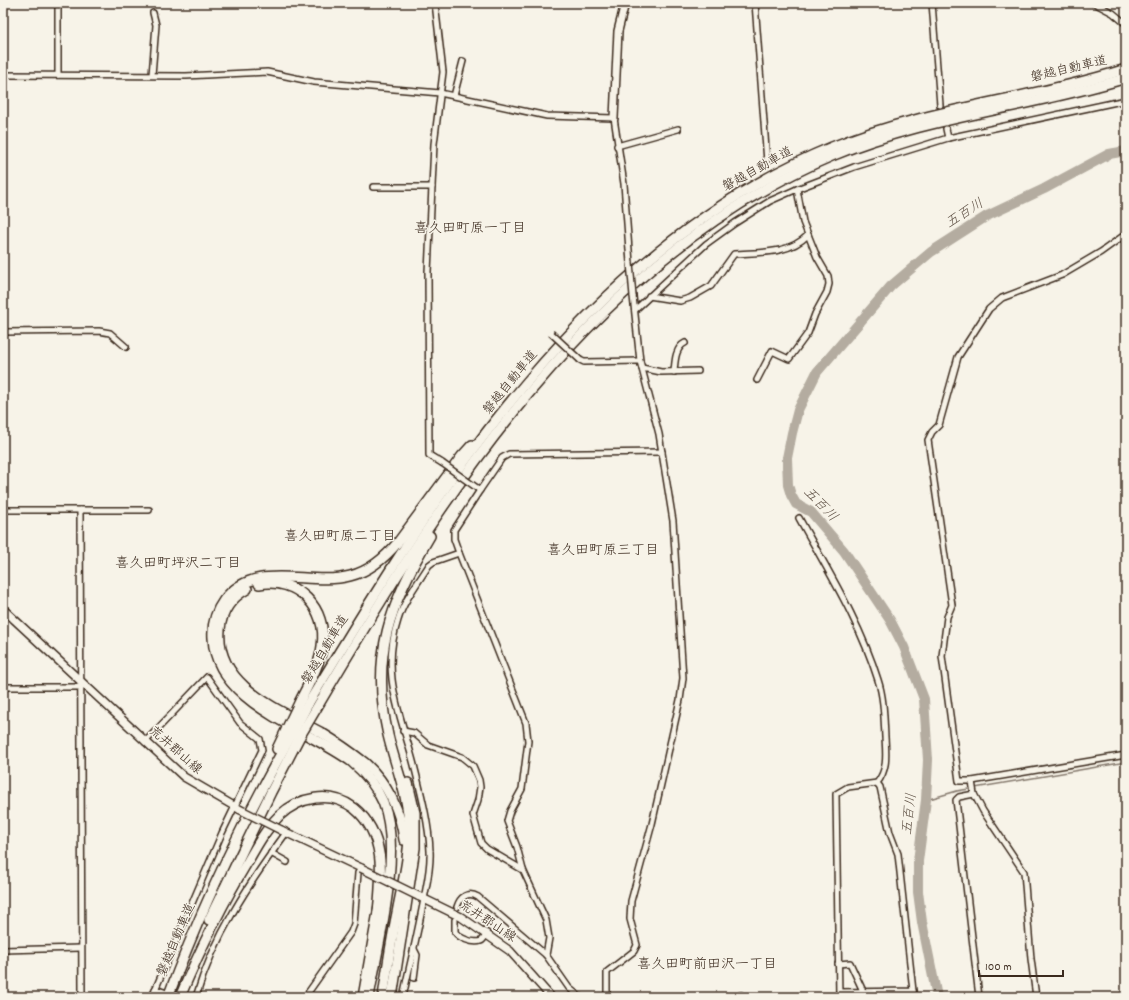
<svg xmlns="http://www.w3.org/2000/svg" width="1129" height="1000" font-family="Dekko,'Klee One',sans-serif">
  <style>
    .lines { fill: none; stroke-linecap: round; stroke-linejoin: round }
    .stream { stroke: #84786c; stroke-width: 1.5 }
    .river { stroke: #b4aca0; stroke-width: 10 }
    .street-casing { stroke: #3b2a1e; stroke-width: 8 }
    .secondary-casing { stroke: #3b2a1e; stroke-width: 10 }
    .highway-casing { stroke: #3b2a1e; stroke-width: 12 }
    .street { stroke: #f7f3e8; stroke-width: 5 }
    .secondary { stroke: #f7f3e8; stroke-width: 7 }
    .highway { stroke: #f7f3e8; stroke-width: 9 }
    .street-bridge-casing { stroke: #3b2a1e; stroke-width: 8; stroke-linecap: butt }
    .secondary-bridge-casing { stroke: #3b2a1e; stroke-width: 10; stroke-linecap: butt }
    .highway-bridge-casing { stroke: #3b2a1e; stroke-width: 12; stroke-linecap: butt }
    .street-bridge { stroke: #f7f3e8; stroke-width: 5 }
    .secondary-bridge { stroke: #f7f3e8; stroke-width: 7 }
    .highway-bridge { stroke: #f7f3e8; stroke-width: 9 }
    .labels { text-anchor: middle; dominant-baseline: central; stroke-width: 3; stroke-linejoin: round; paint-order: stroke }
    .street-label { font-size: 13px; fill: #3b2a1e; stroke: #f7f3e8 }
    .water-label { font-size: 14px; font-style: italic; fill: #5f5145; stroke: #f7f3e8 }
    .neighbourhood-label { font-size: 14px; fill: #3b2a1e; stroke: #f7f3e8 }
  </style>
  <rect width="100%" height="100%" fill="#f7f3e8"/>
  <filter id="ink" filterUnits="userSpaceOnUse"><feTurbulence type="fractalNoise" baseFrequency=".025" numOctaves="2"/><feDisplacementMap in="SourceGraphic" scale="8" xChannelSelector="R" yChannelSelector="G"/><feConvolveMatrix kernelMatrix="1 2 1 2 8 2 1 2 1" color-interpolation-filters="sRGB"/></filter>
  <g filter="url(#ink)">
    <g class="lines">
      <path class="stream" d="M 926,800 L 957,791 L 1126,762"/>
      <path class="river" d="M 937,997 L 922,922 L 918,892 L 918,861 L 926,800 L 928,760 L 924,699 L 904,647 L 890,620 L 844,551 L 811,512 L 796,504 L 791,495 L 788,485 L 787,458 L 792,433 L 798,410 L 817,372 L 891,286 L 931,252 L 987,216 L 1044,189 L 1109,154 L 1126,151"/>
      <g class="street-casing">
        <g id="street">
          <path d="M 435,3 L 443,72 L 434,144 L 428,272 L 429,455 L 442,463"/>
          <path d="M 755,3 L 767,162"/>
          <path d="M 932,3 L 940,105"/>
          <path d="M 1094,3 L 1113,13 L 1126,24"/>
          <path d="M 3,75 L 186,76 L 267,72 L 314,82 L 440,93 L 547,116 L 614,118 L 624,184 L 630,263"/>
          <path d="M 58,75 L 58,3"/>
          <path d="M 152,75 L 156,25 L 153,13"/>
          <path d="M 454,96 L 463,61"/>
          <path d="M 946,129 L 948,138"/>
          <path d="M 617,146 L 678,129"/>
          <path d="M 373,187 L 432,187"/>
          <path d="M 1126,234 L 1101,252 L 1062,275 L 1002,298 L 989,309 L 958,357 L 939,425 L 932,432 L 928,440 L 952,605 L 947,617 L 942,656 L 959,781 L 972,781 L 1126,755"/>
          <path d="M 649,296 L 680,301 L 690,298 L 711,286 L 734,254 C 760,252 788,255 808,235"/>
          <path d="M 635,310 L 706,244 L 735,223 L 770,201 L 797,189 L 854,167 L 948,138 L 1126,100"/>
          <path d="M 3,332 L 99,331 L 110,333 L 126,347"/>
          <path d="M 580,360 L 584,362 L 640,361"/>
          <path d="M 642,368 L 661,372 L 698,371"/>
          <path d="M 674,372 C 675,362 675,348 685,343"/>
          <path d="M 757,380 L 772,351 L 789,359 L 808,333 L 815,314 L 827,292 L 829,284 L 828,276 L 817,257 L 803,222 L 797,189"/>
          <path d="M 1125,395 L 1126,395"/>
          <path d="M 477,488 L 480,490 L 454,530 L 454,539 L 459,553 L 526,723 L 528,741 L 522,789 L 510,811 L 507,821 L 517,847 L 523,870 L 546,920 L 549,938 L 546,955"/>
          <path d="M 480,490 L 502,458 L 509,454 L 662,452"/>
          <path d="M 3,510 L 149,510"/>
          <path d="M 80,510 L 82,997"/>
          <path d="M 799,518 C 828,571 860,622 878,680 C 884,698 884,718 885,737 C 886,755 888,769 877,783"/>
          <path d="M 3,687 L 80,687"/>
          <path d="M 403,731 L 414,733 L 428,745 L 462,757 L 473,766 L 479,780 L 480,787 L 478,800 L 473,815 L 481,843 L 487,849 L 523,870"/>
          <path d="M 145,742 L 207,677 L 240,723 L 260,739 L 262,750 L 222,833 L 152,997"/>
          <path d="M 972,781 L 974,794 L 983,811 L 1024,872 L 1031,959 L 1036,997"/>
          <path d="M 974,794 L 959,797 L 956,800 L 979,997"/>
          <path d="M 271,853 L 287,862"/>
          <path d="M 457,907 C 460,897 468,891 478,897 L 546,955 L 569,988 L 580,997"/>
          <path d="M 455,920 L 455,932 C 459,938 473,944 481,941 C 484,940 485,936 487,933"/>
          <path d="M 414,949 L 417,955 L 414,978"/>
          <path d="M 3,950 L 81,948"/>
          <path d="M 838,964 L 850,963 L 863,991"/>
          <path d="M 155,989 L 164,992"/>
          <path d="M 913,991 L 914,997"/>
          <path d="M 839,992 L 913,991 L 898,854 L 890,833 L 880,787 L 877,783 L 848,787 L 836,794 L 839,997"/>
          <path d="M 196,997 C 214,936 249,883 286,833"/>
          <path d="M 305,997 L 351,932 L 354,924 L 358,873 L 361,868"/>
          <path d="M 403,997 C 410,964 418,932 424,899 C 427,883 431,868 430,851 C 429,823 421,793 414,765 C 401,714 380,675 398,620 C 404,600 418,583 429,565 L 433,562 L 459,553"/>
          <path d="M 607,997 L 607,972 L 634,951 L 637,945 L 630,919 L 631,901 L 652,824 L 680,700 L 683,678 L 673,521 L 659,434 L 640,361 L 633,296"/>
          <path d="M 736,997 L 741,995 L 743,997"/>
        </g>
      </g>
      <g class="secondary-casing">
        <g id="secondary">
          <path d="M 614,118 L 618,31 L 625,3"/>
          <path d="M 3,609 L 184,777 L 239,809"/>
          <path d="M 281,830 L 361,868"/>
          <path d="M 418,896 L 461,917 L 510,951 L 551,997"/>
        </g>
      </g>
      <g class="highway-casing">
        <g id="highway">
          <path d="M 259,584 C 297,577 328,608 322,646 C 320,665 309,683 300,701"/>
          <path d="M 247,589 C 232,597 221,612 220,630 C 215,686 280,710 320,732 C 335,741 351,752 365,763 C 387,783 401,811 404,840"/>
          <path d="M 308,704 C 437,488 588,247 832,147 C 927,108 1029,100 1126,69"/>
          <path d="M 316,709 C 443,493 594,256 834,155 C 928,116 1030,108 1126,78"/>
          <path d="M 277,749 L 287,728"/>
          <path d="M 209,920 L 271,792 L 300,736"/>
          <path d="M 168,997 C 202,906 245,817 293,732"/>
          <path d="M 180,997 C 200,950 222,904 248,861 C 257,845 266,829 279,816 C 299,797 330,790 354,808 C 386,834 382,875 378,912"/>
          <path d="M 363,997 L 379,906"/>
          <path d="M 369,997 C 378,944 403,851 383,802 C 376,786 365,773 352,762 C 307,728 216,704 213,638 C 212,624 216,611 224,600 C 255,559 308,587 350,576 C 370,571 386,557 399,541 L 462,456 L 472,445"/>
          <path d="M 383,997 C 387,969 391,941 397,913 C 402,885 410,856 409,826 C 408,794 395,765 388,735 C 370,656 390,603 430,536"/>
          <path d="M 392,997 L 415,848 L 415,813 L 408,783"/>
        </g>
      </g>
      <use href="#street" class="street"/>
      <use href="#secondary" class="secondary"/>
      <use href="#highway" class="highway"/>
      <g class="street-bridge-casing">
        <g id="street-bridge">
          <path d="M 630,263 L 633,296"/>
          <path d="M 551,333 L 580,360"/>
          <path d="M 442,463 L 477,488"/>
        </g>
      </g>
      <g class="secondary-bridge-casing">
        <g id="secondary-bridge">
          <path d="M 239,809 L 281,830"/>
          <path d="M 361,868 L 418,896"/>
        </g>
      </g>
      <g class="highway-bridge-casing">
        <g id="highway-bridge">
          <path d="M 287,728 L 300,701"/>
          <path d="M 293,732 L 308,704"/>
          <path d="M 300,736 L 316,709"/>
        </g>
      </g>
      <use href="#street-bridge" class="street-bridge"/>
      <use href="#secondary-bridge" class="secondary-bridge"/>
      <use href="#highway-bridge" class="highway-bridge"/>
    </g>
  </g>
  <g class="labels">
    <g class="street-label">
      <text transform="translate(1069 70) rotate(-13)">磐越自動車道</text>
      <text transform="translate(758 170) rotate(-29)">磐越自動車道</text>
      <text transform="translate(511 383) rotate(-51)">磐越自動車道</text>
      <text transform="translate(326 650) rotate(-59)">磐越自動車道</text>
      <text transform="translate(175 751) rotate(41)">荒井郡山線</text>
      <text transform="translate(487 922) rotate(33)">荒井郡山線</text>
      <text transform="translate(177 940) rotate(-67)">磐越自動車道</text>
    </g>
    <g class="water-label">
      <text transform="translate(965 214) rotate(-32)">五百川</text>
      <text transform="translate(820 505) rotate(46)">五百川</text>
      <text transform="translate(910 814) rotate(-83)">五百川</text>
    </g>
    <g class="neighbourhood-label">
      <text x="470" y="229">喜久田町原一丁目</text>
      <text x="340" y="537">喜久田町原二丁目</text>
      <text x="603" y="551">喜久田町原三丁目</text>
      <text x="178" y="564">喜久田町坪沢二丁目</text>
      <text x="707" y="965">喜久田町前田沢一丁目</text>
    </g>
  </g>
  <rect width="1129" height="1000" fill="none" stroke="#f7f3e8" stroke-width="16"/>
  <rect x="8" y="8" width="1113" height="984" fill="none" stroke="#3b2a1e" stroke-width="1.5" filter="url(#ink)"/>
  <path d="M979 970v6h84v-6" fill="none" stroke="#3b2a1e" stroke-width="2"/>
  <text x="985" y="970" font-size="12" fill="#3b2a1e" stroke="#f7f3e8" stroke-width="3" paint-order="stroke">100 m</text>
</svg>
